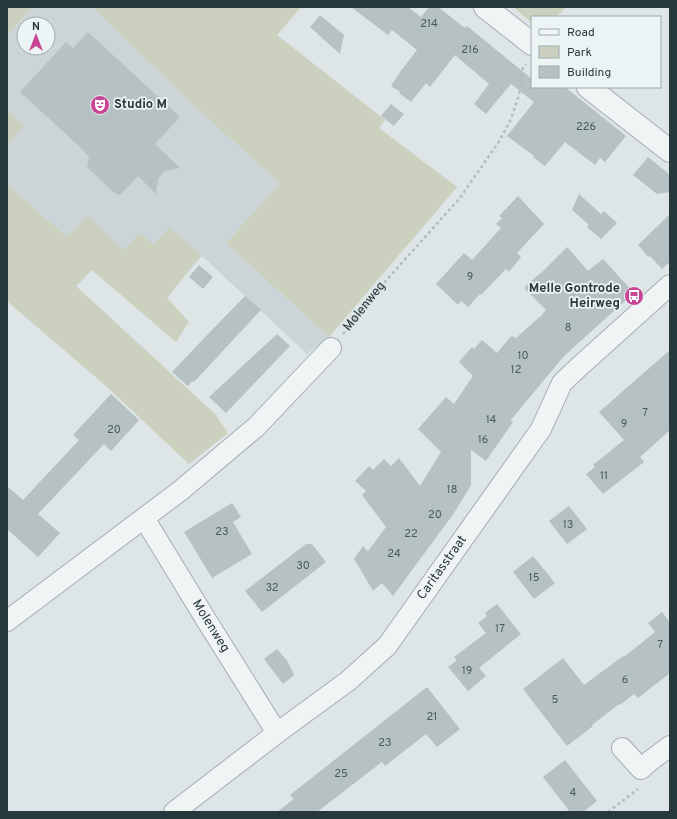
<svg xmlns="http://www.w3.org/2000/svg" width="677" height="819" font-family="Overpass,sans-serif">
  <style>
    .built { fill: #cbd5d8; fill-rule: evenodd }
    .green { fill: #cbd0bf }
    .building { fill: #b5c1c3 }
    .lines { fill: none; stroke-linecap: round; stroke-linejoin: round }
    .minor-casing { stroke: #a3aeb1; stroke-width: 22 }
    .tertiary-casing { stroke: #a3aeb1; stroke-width: 24 }
    .path { stroke: #b4bcbe; stroke-width: 2.5; stroke-dasharray: 3 3; stroke-linecap: butt }
    .minor { stroke: #f0f4f5; stroke-width: 20 }
    .tertiary { stroke: #f0f4f5; stroke-width: 22 }
    .labels { text-anchor: middle; dominant-baseline: central; stroke-width: 3.5; stroke-linejoin: round; paint-order: stroke }
    .number-label { font-size: 11px; fill: #4a5b5e }
    .poi-label { font-size: 13px; font-weight: bold; fill: #27393d; stroke: #ecf3f4; text-anchor: start }
    .street-label { font-size: 13px; fill: #27393d; stroke: #ecf3f4 }
  </style>
  <rect width="100%" height="100%" fill="#dde5e7"/>
  <path class="built" d="M 33,7 L 92,7 L 205,116 L 280,183 L 226,243 L 329,337 L 307,354 L 202,256 L 185,275 L 140,233 L 123,251 L 88,215 L 67,237 L 7,184 L 7,35 ZM 24,24 L 48,24 L 48,48 L 24,48 Z"/>
  <g class="green">
    <path d="M 7,7 L 33,7 L 7,35 Z"/>
    <path d="M 92,7 L 301,7 L 277,35 L 385,120 L 379,128 L 457,187 L 329,337 L 226,243 L 280,183 L 205,116 Z"/>
    <path d="M 513,7 L 566,7 L 556,17 L 532,17 L 532,23 Z"/>
    <path d="M 7,110 L 24,126 L 7,145 Z"/>
    <path d="M 7,184 L 67,237 L 88,215 L 123,250 L 140,233 L 154,245 L 169,227 L 201,255 L 167,298 L 189,322 L 176,342 L 92,270 L 76,286 L 215,414 L 228,433 L 189,464 L 106,386 L 7,301 Z"/>
  </g>
  <g class="building">
    <path d="M 351,7 L 408,7 L 421,17 L 429,7 L 438,7 L 465,28 L 467,26 L 532,79 L 532,87 L 565,87 L 626,136 L 605,162 L 600,158 L 595,165 L 565,142 L 545,166 L 533,157 L 534,156 L 507,136 L 534,102 L 511,84 L 486,114 L 474,104 L 489,84 L 455,55 L 430,87 L 426,83 L 411,102 L 399,93 L 400,92 L 391,86 L 400,72 L 417,50 L 392,30 L 388,35 Z"/>
    <path d="M 320,15 L 344,35 L 340,54 L 310,27 Z"/>
    <path d="M 88,32 L 180,117 L 155,144 L 180,168 L 165,171 L 158,179 L 156,194 L 138,176 L 124,191 L 119,195 L 113,192 L 87,167 L 89,157 L 80,147 L 20,92 L 66,42 L 73,48 Z"/>
    <path d="M 391,104 L 404,114 L 394,126 L 381,116 Z"/>
    <path d="M 648,157 L 670,175 L 670,192 L 657,194 L 633,175 Z"/>
    <path d="M 579,194 L 601,214 L 604,211 L 617,223 L 601,239 L 587,227 L 589,225 L 572,210 Z"/>
    <path d="M 518,196 L 544,224 L 517,253 L 521,257 L 509,272 L 506,269 L 481,295 L 480,294 L 468,307 L 461,301 L 458,305 L 436,284 L 464,253 L 472,260 L 501,228 L 496,224 L 502,218 L 499,216 Z"/>
    <path d="M 670,214 L 670,262 L 662,269 L 650,256 L 648,257 L 638,245 Z"/>
    <path d="M 567,247 L 588,271 L 603,259 L 634,293 L 564,356 L 510,421 L 513,422 L 486,461 L 471,450 L 471,485 L 454,513 L 393,596 L 382,583 L 373,591 L 354,559 L 363,546 L 368,551 L 386,527 L 362,495 L 366,491 L 355,481 L 369,466 L 373,470 L 384,459 L 391,466 L 399,458 L 420,486 L 441,452 L 418,429 L 446,397 L 454,404 L 473,376 L 459,362 L 472,347 L 474,349 L 482,340 L 497,353 L 511,336 L 512,337 L 513,336 L 516,338 L 543,314 L 543,313 L 546,310 L 524,288 L 539,274 L 540,274 Z"/>
    <path d="M 199,265 L 213,277 L 203,289 L 189,277 Z"/>
    <path d="M 245,296 L 261,310 L 194,382 L 192,381 L 188,386 L 172,372 L 209,333 Z"/>
    <path d="M 277,334 L 290,346 L 226,413 L 209,397 Z"/>
    <path d="M 670,350 L 670,430 L 640,457 L 644,462 L 603,494 L 586,474 L 595,467 L 593,465 L 624,440 L 599,412 Z"/>
    <path d="M 111,394 L 139,420 L 111,451 L 104,444 L 38,514 L 60,533 L 38,557 L 7,529 L 7,486 L 23,500 L 79,440 L 73,435 Z"/>
    <path d="M 232,503 L 241,517 L 233,522 L 252,554 L 212,578 L 184,532 Z"/>
    <path d="M 569,506 L 587,529 L 567,544 L 549,521 Z"/>
    <path d="M 306,544 L 312,544 L 326,562 L 262,612 L 245,591 Z"/>
    <path d="M 533,556 L 555,583 L 534,599 L 513,572 Z"/>
    <path d="M 497,604 L 521,634 L 479,668 L 486,676 L 468,691 L 448,667 L 457,660 L 454,657 L 486,633 L 478,623 L 487,616 L 485,613 Z"/>
    <path d="M 662,612 L 669,621 L 670,620 L 670,673 L 638,698 L 634,694 L 620,705 L 619,704 L 592,725 L 593,726 L 567,746 L 523,689 L 563,658 L 584,685 L 623,656 L 624,657 L 655,632 L 648,623 Z"/>
    <path d="M 277,649 L 288,662 L 294,675 L 283,684 L 264,659 Z"/>
    <path d="M 427,687 L 460,729 L 437,747 L 426,734 L 385,766 L 382,762 L 317,812 L 277,812 L 294,799 L 290,795 Z"/>
    <path d="M 565,760 L 597,801 L 583,812 L 570,812 L 543,777 Z"/>
  </g>
  <g class="lines">
    <g class="minor-casing">
      <g id="minor">
        <path id="s2" d="M 144,518 L 205,618 L 277,733"/>
        <path d="M 7,621 L 180,491 L 256,427 L 331,348"/>
        <path d="M 622,748 L 641,769 L 650,761 L 670,746"/>
        <path id="s3" d="M 174,812 L 277,733 L 348,681 L 387,646 L 541,429 L 562,383 L 581,365 L 670,285"/>
      </g>
    </g>
    <g class="tertiary-casing">
      <g id="tertiary">
        <path d="M 485,7 L 532,44"/>
        <path d="M 588,87 L 670,151"/>
      </g>
    </g>
    <g class="path">
      <path id="s1" d="M 343,334 L 383,284 L 460,198 L 500,140 L 511,119 L 519,95 L 523,68 L 526,64"/>
      <path d="M 608,812 L 638,789"/>
    </g>
    <use href="#minor" class="minor"/>
    <use href="#tertiary" class="tertiary"/>
  </g>
  <defs>
    <g id="theatre-disc" transform="scale(1)"><circle r="9.5" fill="#c94594" stroke="#ecf3f4"/><path d="M-5-5.5Q0-4 5-5.5V0Q5 5 0 6Q-5 5-5 0ZM-3.3-2.5H-1v1.5H-3.3ZM1-2.5H3.3v1.5H1ZM-2.8 1Q0 5.5 2.8 1Z" fill="#fff"/></g>
    <g id="bus-disc" transform="scale(1)"><circle r="9.5" fill="#c94594" stroke="#ecf3f4"/><path d="M-5-6H5V4H4V6H2V4H-2V6H-4V4H-5ZM-3.5-4V0h7V-4ZM-3.5 1.2v1.5H-2V1.2ZM2 1.2v1.5H3.5V1.2Z" fill="#fff"/></g>
  </defs>
  <g fill-rule="evenodd">
    <use href="#theatre-disc" x="100" y="105"/>
    <use href="#bus-disc" x="634" y="296"/>
  </g>
  <g class="labels">
    <g class="number-label">
      <text x="429" y="24">214</text>
      <text x="470" y="50">216</text>
      <text x="586" y="127">226</text>
      <text x="470" y="277">9</text>
      <text x="568" y="328">8</text>
      <text x="523" y="356">10</text>
      <text x="516" y="370">12</text>
      <text x="645" y="413">7</text>
      <text x="491" y="420">14</text>
      <text x="624" y="424">9</text>
      <text x="114" y="430">20</text>
      <text x="483" y="440">16</text>
      <text x="604" y="476">11</text>
      <text x="452" y="490">18</text>
      <text x="435" y="515">20</text>
      <text x="568" y="525">13</text>
      <text x="222" y="532">23</text>
      <text x="411" y="534">22</text>
      <text x="394" y="554">24</text>
      <text x="303" y="566">30</text>
      <text x="534" y="578">15</text>
      <text x="272" y="588">32</text>
      <text x="500" y="629">17</text>
      <text x="660" y="645">7</text>
      <text x="467" y="671">19</text>
      <text x="625" y="680">6</text>
      <text x="555" y="700">5</text>
      <text x="432" y="717">21</text>
      <text x="385" y="743">23</text>
      <text x="341" y="774">25</text>
      <text x="573" y="793">4</text>
    </g>
    <g class="poi-label">
      <text x="114" y="105">Studio M</text>
      <text x="620" y="289" text-anchor="end">Melle Gontrode<tspan x="620" dy="15">Heirweg</tspan></text>
    </g>
    <g class="street-label">
      <text stroke="none"><textPath href="#s1" startOffset="35">Molenweg</textPath></text>
      <text stroke="none"><textPath href="#s3" startOffset="366">Caritasstraat</textPath></text>
      <text stroke="none"><textPath href="#s2" startOffset="127">Molenweg</textPath></text>
    </g>
  </g>
  <rect width="677" height="819" fill="none" stroke="#27393d" stroke-width="16"/>
  <rect x="531" y="16" width="130" height="72" fill="#ecf3f4" stroke="#9da9ab"/>
  <rect x="539" y="29" width="20" height="6" fill="#f0f4f5" stroke="#9da9ab"/>
  <text x="567" y="36" font-size="12" fill="#27393d">Road</text>
  <rect x="539" y="46" width="20" height="12" fill="#cbd0bf" stroke="#9da9ab"/>
  <text x="567" y="56" font-size="12" fill="#27393d">Park</text>
  <rect x="539" y="66" width="20" height="12" fill="#b5c1c3" stroke="#9da9ab"/>
  <text x="567" y="76" font-size="12" fill="#27393d">Building</text>
  <g transform="translate(36 36)"><circle r="19" fill="#ecf3f4" stroke="#9da9ab"/>
  <path d="M0-3L7 15L0 10L-7 15Z" fill="#c94594"/>
  <text y="-6" font-size="11" font-weight="bold" text-anchor="middle" fill="#27393d">N</text>
  </g>
</svg>
